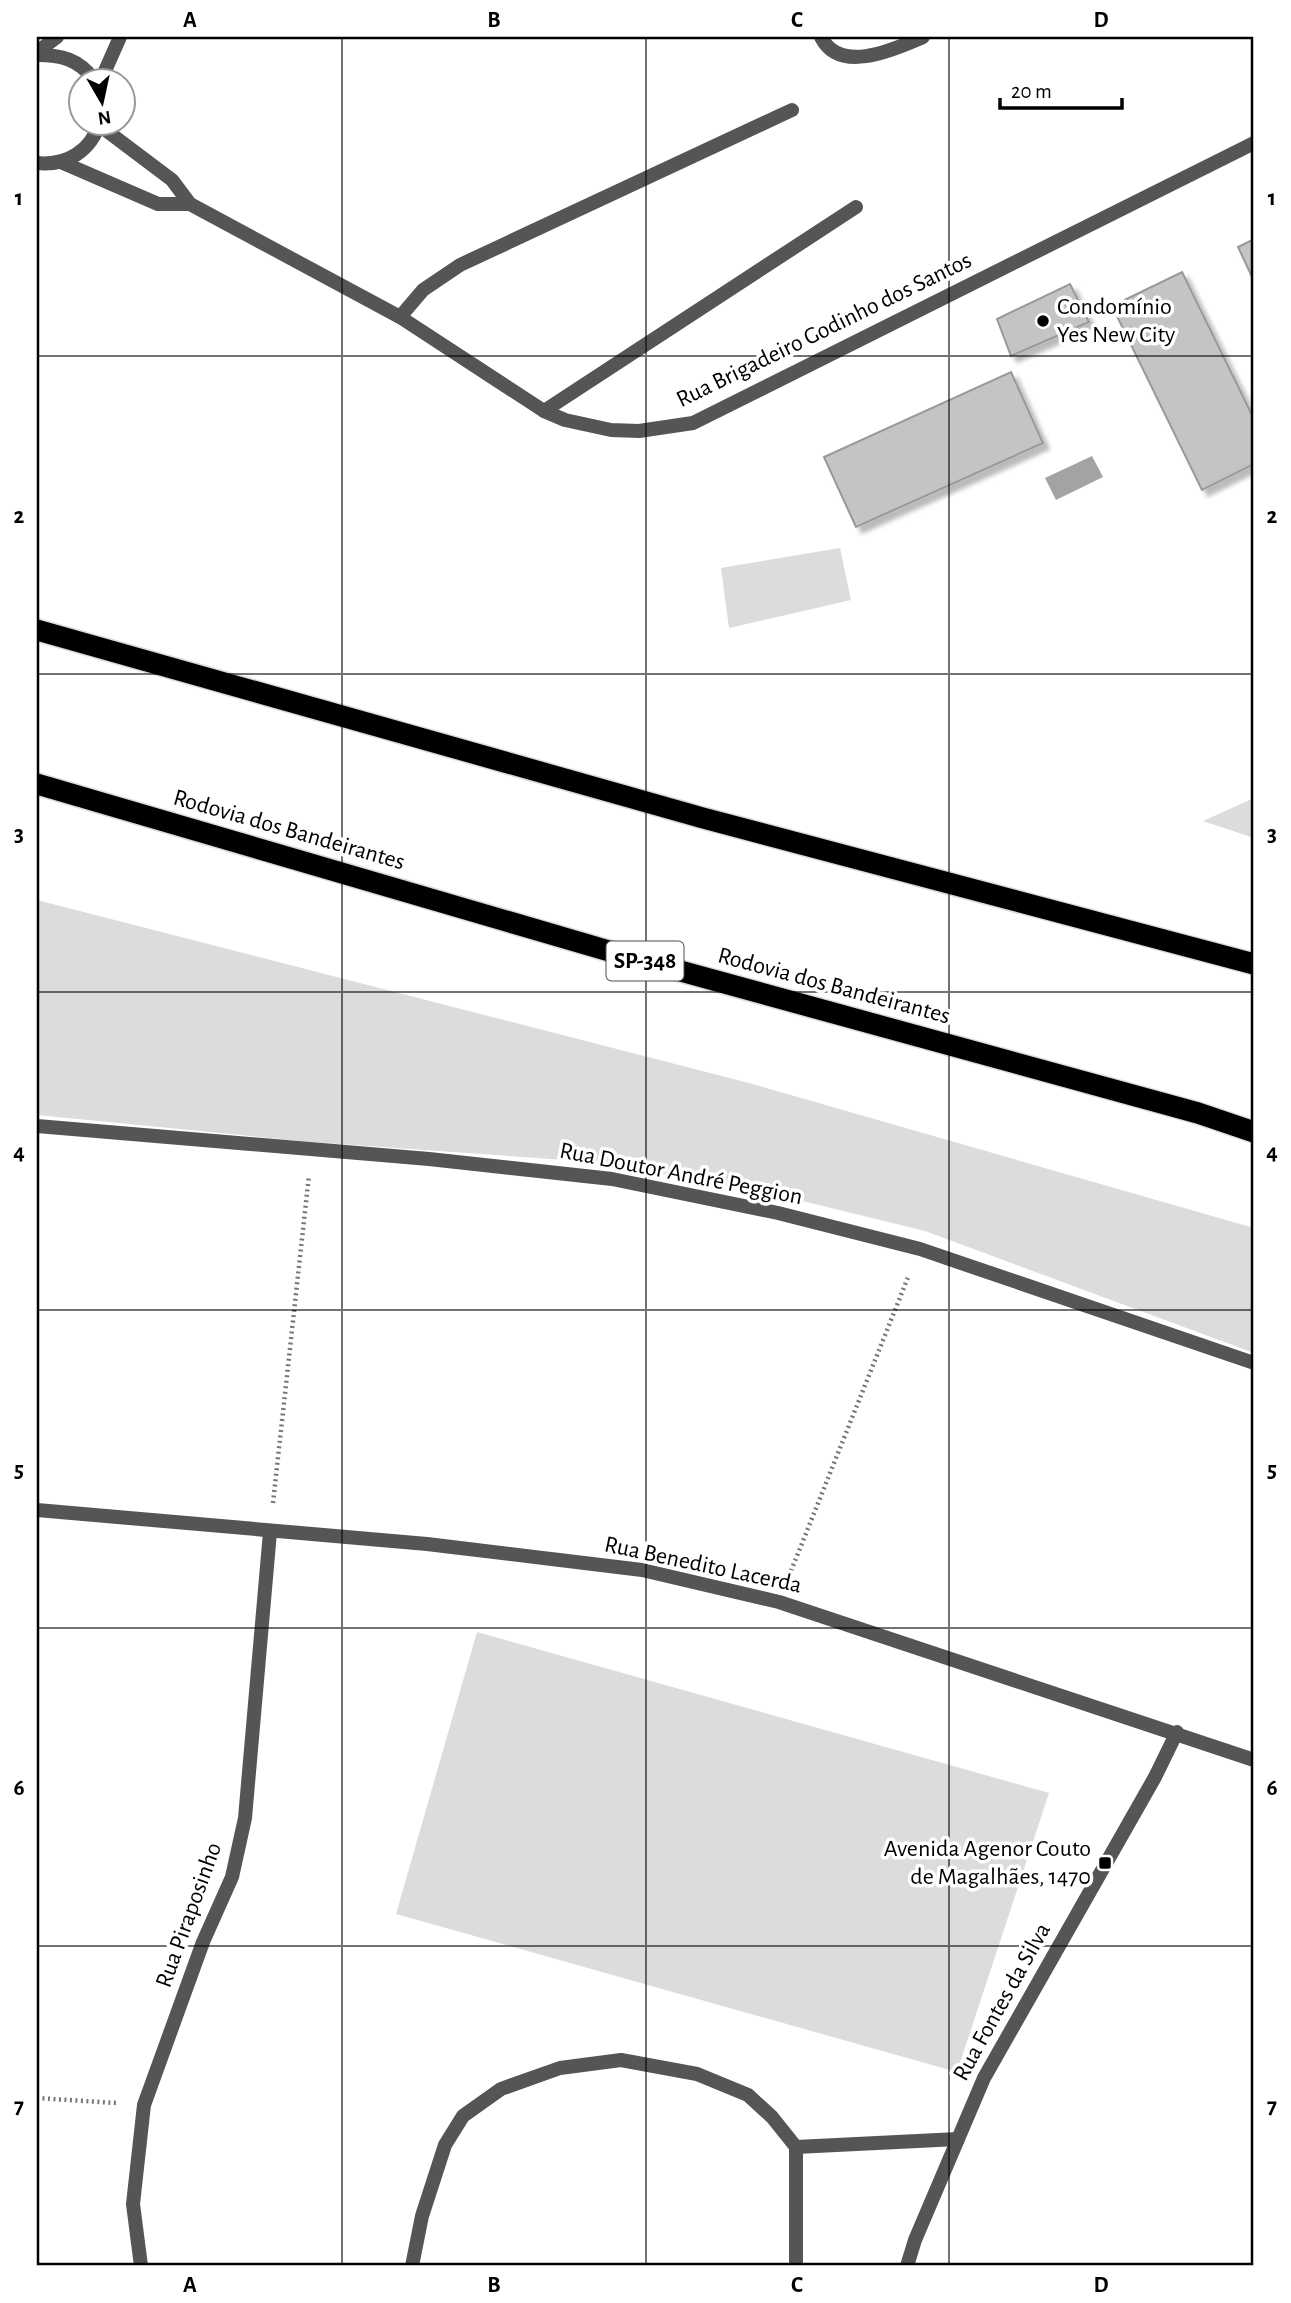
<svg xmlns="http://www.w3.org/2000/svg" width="1291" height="2303" font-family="'Alegreya Sans',sans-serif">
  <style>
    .green { fill: #dcdcdc }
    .water { fill: #a3a3a3 }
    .building { fill: #c4c4c4; stroke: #999; stroke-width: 2; filter: url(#shadow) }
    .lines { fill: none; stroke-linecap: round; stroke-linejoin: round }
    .highway-casing { stroke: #dbdbdb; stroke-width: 24 }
    .path { stroke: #777; stroke-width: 4.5; stroke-dasharray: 2 3.5; stroke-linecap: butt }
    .lane { stroke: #555; stroke-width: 14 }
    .street { stroke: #555; stroke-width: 14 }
    .highway { stroke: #000; stroke-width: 21 }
    .grid { fill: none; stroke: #000; stroke-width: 2; stroke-opacity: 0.55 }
    .poi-dot { fill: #000; stroke: #fff; stroke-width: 2.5 }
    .labels { text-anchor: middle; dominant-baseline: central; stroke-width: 7; stroke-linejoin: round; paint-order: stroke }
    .shield { fill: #fff; stroke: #4c4c4c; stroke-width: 2 }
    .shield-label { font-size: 23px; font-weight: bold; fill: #000 }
    .poi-label { font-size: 24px; fill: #000; stroke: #fff; text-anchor: start }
    .street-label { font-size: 24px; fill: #000; stroke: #fff }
    .neatline { fill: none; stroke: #000; stroke-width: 2.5 }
    .grid-label { font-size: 23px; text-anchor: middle; font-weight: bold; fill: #000 }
  </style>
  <defs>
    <filter id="shadow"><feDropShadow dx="6" dy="6" stdDeviation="2" flood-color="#0004"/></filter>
  </defs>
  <rect width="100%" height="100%" fill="#fff"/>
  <g class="green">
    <path d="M 840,548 L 851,600 L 729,628 L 721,568 Z"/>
    <path d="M 1254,798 L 1254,838 L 1203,821 Z"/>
    <path d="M 37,900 L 749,1083 L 1254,1228 L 1254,1353 L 925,1231 L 782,1196 L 607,1163 L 311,1142 L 37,1115 Z"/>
    <path d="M 477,1632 L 1049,1793 L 957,2072 L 396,1914 Z"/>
  </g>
  <path class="water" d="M 1092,456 L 1103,477 L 1056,500 L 1045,478 Z"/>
  <g class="building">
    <path d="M 1254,239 L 1254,281 L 1238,247 Z"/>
    <path d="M 1182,272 L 1254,419 L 1254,464 L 1202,490 L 1112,306 Z"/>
    <path d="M 1070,284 L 1089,322 L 1011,356 L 997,319 Z"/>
    <path d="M 1011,372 L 1043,443 L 856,527 L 824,457 Z"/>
  </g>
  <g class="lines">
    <g class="highway-casing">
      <g id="highway">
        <path d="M 37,630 L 703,818 L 1254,964"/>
        <path d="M 37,784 L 633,958 L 1198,1113 L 1254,1132"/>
      </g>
    </g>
    <g class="path">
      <path d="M 273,1503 L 309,1175"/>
      <path d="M 789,1576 L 909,1275"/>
      <path d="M 37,2098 L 116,2103"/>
    </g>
    <g class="lane">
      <path d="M 821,37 C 840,75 895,49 923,37"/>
      <path d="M 400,317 L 423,290 L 460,265 L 792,110"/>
      <path d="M 544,411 L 856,207"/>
    </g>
    <g class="street">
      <path d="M 37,52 L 57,37"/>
      <path d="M 37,55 C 61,55 79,59 94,80"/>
      <path d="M 101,80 L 120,37"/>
      <path d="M 99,125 L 172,180 L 190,204 L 400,317 L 544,411 L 565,420 L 611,430 L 639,431 L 693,423 L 1254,143"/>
      <path d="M 61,162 L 158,204 L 190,204"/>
      <path d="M 37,163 C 67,166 91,151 100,122"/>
      <path d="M 37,1126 L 429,1159 L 612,1179 L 778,1213 L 920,1249 L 1254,1363"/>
      <path d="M 37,1510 L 427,1544 L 642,1570 L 779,1602 L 1254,1760"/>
      <path d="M 796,2147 L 958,2139"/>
      <path d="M 141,2266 L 133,2204 L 144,2105 L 203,1942 L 232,1877 L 245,1818 L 270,1532"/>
      <path d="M 412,2266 L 422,2216 L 445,2145 L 463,2116 L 501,2089 L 560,2068 L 621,2060 L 697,2074 L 748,2095 L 772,2117 L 796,2147 L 796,2266"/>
      <path d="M 907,2266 L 915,2240 L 984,2078 L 1155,1777 L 1177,1732"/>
    </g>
    <use href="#highway" class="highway"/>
  </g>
  <path class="grid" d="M 342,37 L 342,2266M 646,37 L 646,2266M 949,37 L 949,2266M 37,356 L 1254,356M 37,674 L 1254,674M 37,992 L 1254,992M 37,1310 L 1254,1310M 37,1628 L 1254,1628M 37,1946 L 1254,1946"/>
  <g class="poi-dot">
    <circle cx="1043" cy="321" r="7"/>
    <rect x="1098" y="1856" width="14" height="14" rx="3.5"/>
  </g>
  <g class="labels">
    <rect class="shield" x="606.5" y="941.5" width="77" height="39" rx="5"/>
    <g class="shield-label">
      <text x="645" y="961">SP-348</text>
    </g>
    <g class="poi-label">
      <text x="1057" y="307">Condomínio<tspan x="1057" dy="28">Yes New City</tspan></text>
      <text x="1091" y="1849" text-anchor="end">Avenida Agenor Couto<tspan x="1091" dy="28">de Magalhães, 1470</tspan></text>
    </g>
    <g class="street-label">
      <text transform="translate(824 330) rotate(-26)">Rua Brigadeiro Godinho dos Santos</text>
      <text transform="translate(289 830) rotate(16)">Rodovia dos Bandeirantes</text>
      <text transform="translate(834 986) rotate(15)">Rodovia dos Bandeirantes</text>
      <text transform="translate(681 1174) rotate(11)">Rua Doutor André Peggion</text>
      <text transform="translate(703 1565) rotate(12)">Rua Benedito Lacerda</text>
      <text transform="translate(189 1915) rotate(-70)">Rua Piraposinho</text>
      <text transform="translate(1002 2002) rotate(-61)">Rua Fontes da Silva</text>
    </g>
  </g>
  <rect width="1291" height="2303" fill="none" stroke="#ffffff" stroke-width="77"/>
  <g transform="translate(102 102) rotate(171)"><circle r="33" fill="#ffffff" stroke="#999999" stroke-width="2"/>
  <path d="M0-5L12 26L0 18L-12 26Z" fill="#000000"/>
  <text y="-10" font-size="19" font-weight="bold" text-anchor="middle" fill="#000000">N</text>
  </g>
  <path d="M1000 98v10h122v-10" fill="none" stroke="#000000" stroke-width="3.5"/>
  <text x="1011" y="98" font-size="21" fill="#000000" stroke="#ffffff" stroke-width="5" paint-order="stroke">20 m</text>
  <rect x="38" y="38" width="1214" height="2226" class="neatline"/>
  <g class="grid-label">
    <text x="190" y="27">A</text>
    <text x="494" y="27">B</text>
    <text x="797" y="27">C</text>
    <text x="1101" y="27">D</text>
    <text x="19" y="205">1</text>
    <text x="1272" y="205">1</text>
    <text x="19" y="523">2</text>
    <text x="1272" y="523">2</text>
    <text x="19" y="841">3</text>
    <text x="1272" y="841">3</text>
    <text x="19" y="1159">4</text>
    <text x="1272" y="1159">4</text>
    <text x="19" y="1477">5</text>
    <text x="1272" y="1477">5</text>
    <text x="19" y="1795">6</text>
    <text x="1272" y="1795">6</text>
    <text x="19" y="2113">7</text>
    <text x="1272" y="2113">7</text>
    <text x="190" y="2292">A</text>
    <text x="494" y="2292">B</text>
    <text x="797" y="2292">C</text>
    <text x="1101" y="2292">D</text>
  </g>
</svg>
